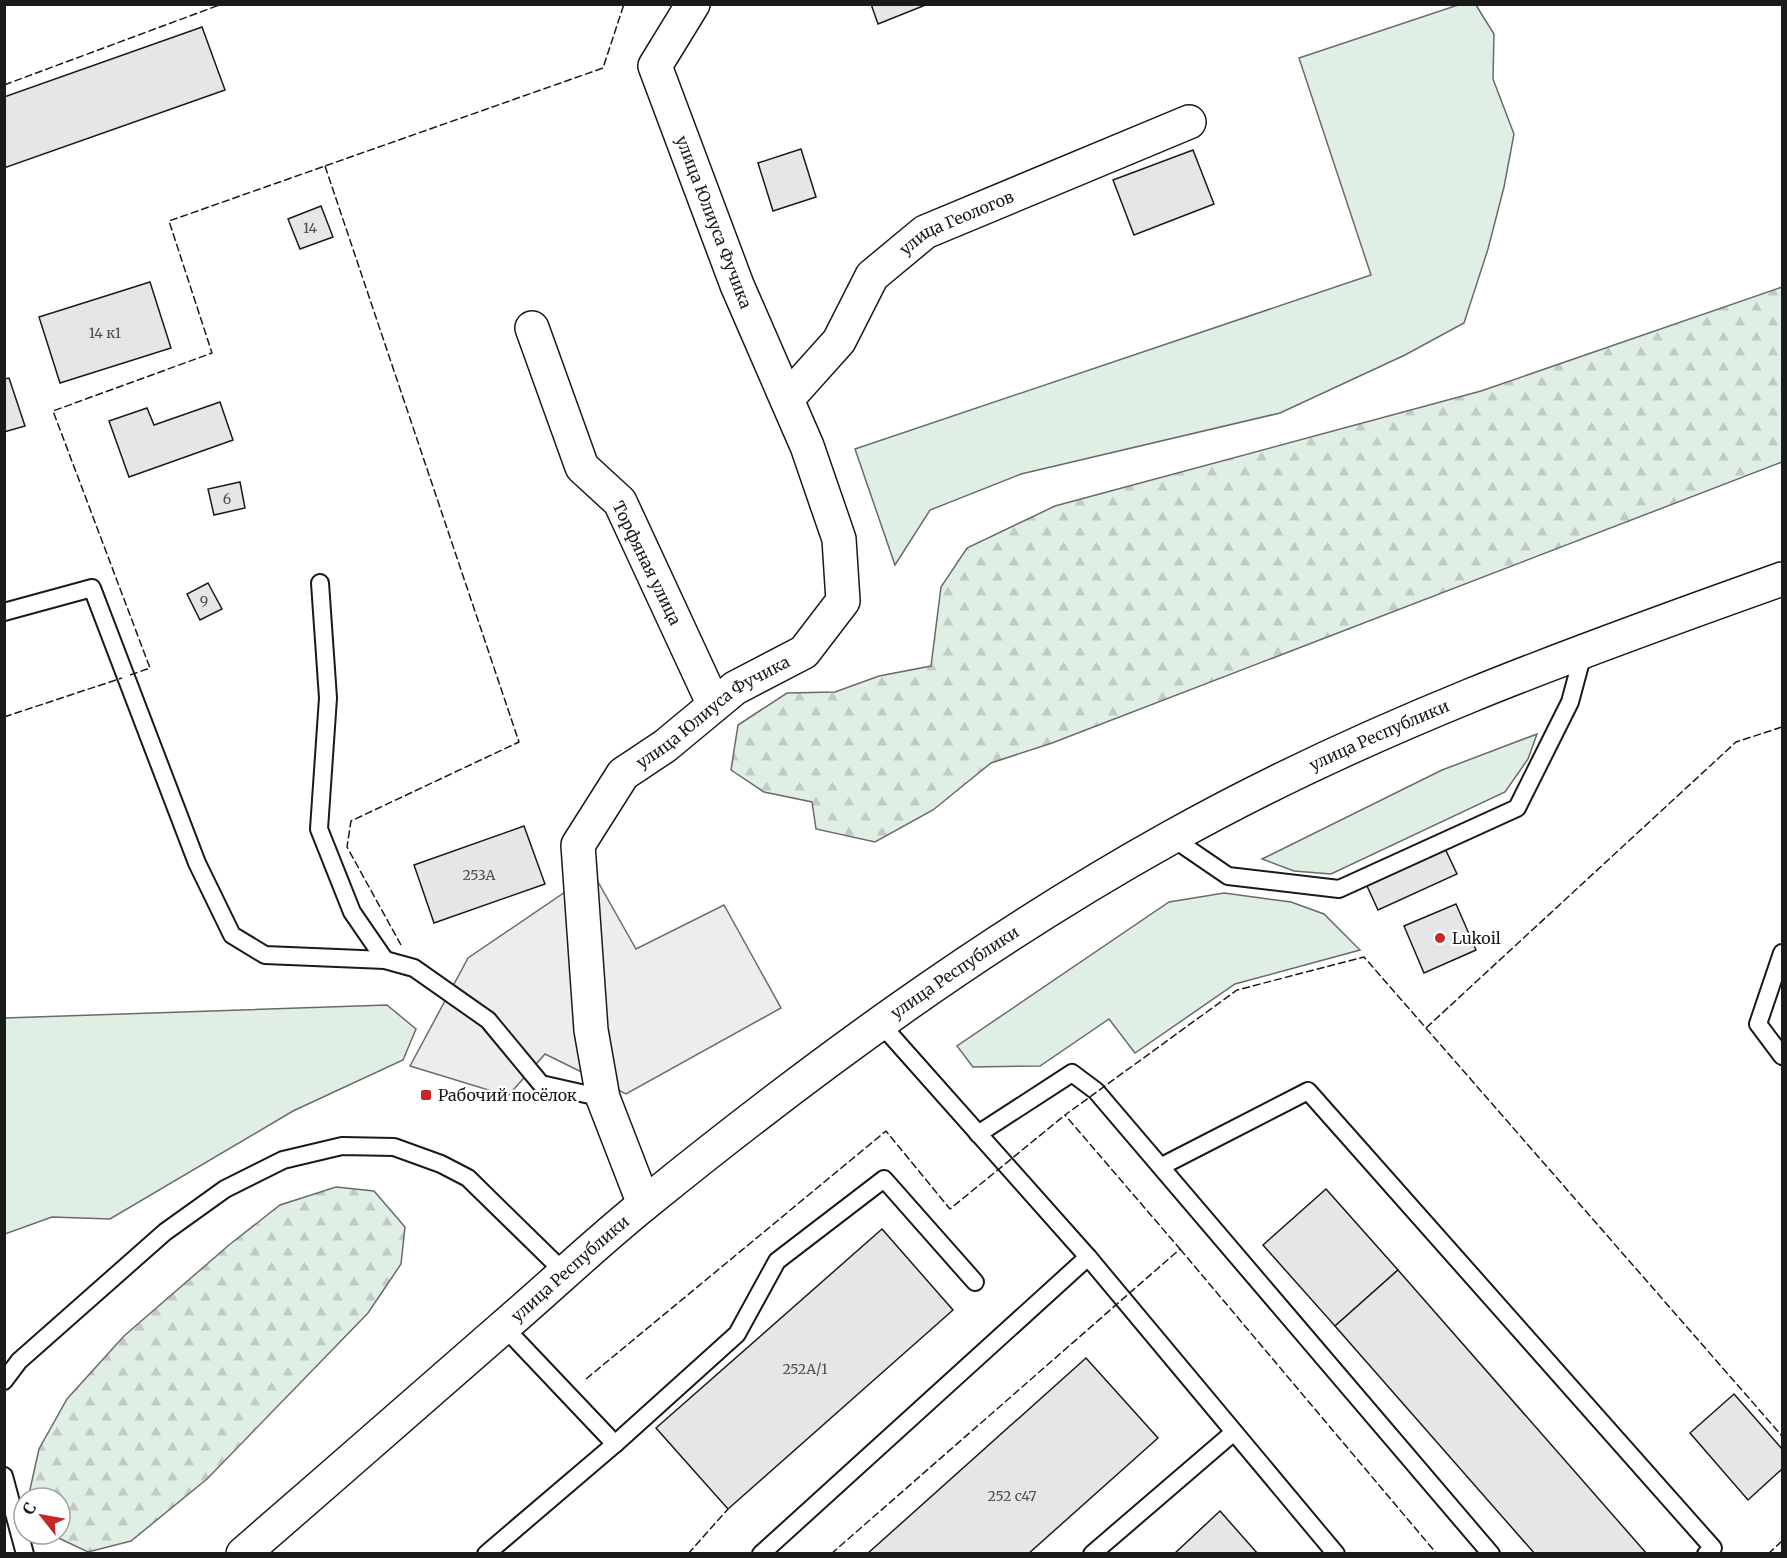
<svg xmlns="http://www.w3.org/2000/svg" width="1787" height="1558" font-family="Merriweather,serif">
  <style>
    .grass { fill: #e0efe3; stroke: #6a6a6a; stroke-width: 1.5 }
    .forest { fill: url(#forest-firs); stroke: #6a6a6a; stroke-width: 1.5 }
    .parking { fill: #ededed; stroke: #6a6a6a; stroke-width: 1.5 }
    .building { fill: #e6e6e6; stroke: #1a1a1a; stroke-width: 1.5 }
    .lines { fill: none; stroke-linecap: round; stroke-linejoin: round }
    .lane-casing { stroke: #1a1a1a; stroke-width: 20 }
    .street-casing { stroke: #1a1a1a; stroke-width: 36 }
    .primary-casing { stroke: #1a1a1a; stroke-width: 36 }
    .lane { stroke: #fff; stroke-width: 16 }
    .street { stroke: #fff; stroke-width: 33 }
    .primary { stroke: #fff; stroke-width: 33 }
    .fence { stroke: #1a1a1a; stroke-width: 1.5; stroke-dasharray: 8 3; stroke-linecap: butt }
    .poi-dot { fill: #c62828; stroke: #fff; stroke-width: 2 }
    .labels { text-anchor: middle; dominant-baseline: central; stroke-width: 4.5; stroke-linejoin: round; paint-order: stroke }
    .number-label { font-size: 14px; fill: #4d4d4d }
    .street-label { font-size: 16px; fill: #1a1a1a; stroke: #fff }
    .poi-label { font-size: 16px; fill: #1a1a1a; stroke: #fff; text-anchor: start }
  </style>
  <defs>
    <pattern id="forest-firs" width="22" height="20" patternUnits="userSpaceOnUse" patternTransform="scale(1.5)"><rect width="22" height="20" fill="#e0efe3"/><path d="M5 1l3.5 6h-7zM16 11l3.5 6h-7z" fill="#c0ccc2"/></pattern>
  </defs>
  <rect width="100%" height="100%" fill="#fff"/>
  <g class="grass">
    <path d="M 1458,5 L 1476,5 L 1494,34 L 1493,79 L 1514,134 L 1504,187 L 1488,249 L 1464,323 L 1405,355 L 1280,413 L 1021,474 L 930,510 L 895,565 L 855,449 L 1371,275 L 1299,58 Z"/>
    <path d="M 1537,734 L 1528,759 L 1505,792 L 1331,874 L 1294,871 L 1262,859 L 1442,770 Z"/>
    <path d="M 1224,893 L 1291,902 L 1324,914 L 1360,950 L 1235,984 L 1135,1053 L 1109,1019 L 1040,1066 L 973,1067 L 957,1046 L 1169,902 Z"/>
    <path d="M 387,1005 L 416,1029 L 403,1060 L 293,1111 L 110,1219 L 52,1217 L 5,1234 L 5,1018 Z"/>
  </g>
  <g class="forest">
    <path d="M 1782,287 L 1782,462 L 1052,743 L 991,763 L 933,810 L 875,842 L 816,829 L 812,802 L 764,792 L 731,770 L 738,725 L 787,693 L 835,692 L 879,676 L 931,666 L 941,587 L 967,548 L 1055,506 L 1481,391 Z"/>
    <path d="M 336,1187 L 374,1191 L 405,1227 L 401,1264 L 368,1313 L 207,1479 L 131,1541 L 88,1552 L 50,1534 L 60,1534 L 60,1498 L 31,1498 L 29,1494 L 39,1449 L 67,1399 L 124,1336 L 229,1245 L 280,1205 Z"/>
  </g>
  <path class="parking" d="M 593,873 L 636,949 L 724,905 L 781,1008 L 626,1094 L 545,1054 L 508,1096 L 410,1066 L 468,958 Z"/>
  <g class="building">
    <path d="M 871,4 L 928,4 L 878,24 Z"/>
    <path d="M 202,27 L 225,90 L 4,168 L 4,97 Z"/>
    <path d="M 801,149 L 816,197 L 773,211 L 758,163 Z"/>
    <path d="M 1193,150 L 1214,204 L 1134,235 L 1113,180 Z"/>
    <path d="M 321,206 L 333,237 L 300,249 L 288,219 Z"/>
    <path d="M 150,282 L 171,348 L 60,383 L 39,317 Z"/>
    <path d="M 9,378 L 25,426 L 4,432 L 4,379 Z"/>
    <path d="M 220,402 L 233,440 L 129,477 L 109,421 L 147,408 L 154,425 Z"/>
    <path d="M 240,482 L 245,508 L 214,515 L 208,489 Z"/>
    <path d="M 208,583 L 222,609 L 200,620 L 187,594 Z"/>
    <path d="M 524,826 L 545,884 L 434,923 L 414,865 Z"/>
    <path d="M 1440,838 L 1457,874 L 1378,910 L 1361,873 Z"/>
    <path d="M 1456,904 L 1476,950 L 1424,973 L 1404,926 Z"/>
    <path d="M 1326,1189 L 1398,1270 L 1335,1326 L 1263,1245 Z"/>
    <path d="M 882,1229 L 953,1310 L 728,1509 L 656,1428 Z"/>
    <path d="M 1398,1270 L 1647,1554 L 1535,1554 L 1335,1326 Z"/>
    <path d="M 1086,1358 L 1158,1438 L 1028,1554 L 867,1554 Z"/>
    <path d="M 1734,1394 L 1782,1449 L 1782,1469 L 1748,1500 L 1690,1433 Z"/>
    <path d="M 1220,1511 L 1258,1554 L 1174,1554 Z"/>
  </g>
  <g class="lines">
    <g class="lane-casing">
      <g id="lane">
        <path d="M 320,583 L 328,698 L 319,829 L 352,912 L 385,960"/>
        <path d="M 4,612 L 92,588 L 197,863 L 232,935 L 265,955 L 385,960 L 414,968 L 488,1020 L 541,1084 L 603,1098"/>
        <path d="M 1171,837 L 1228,876 L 1339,889 L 1517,808 L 1570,702 L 1584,650"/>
        <path d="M 1782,953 L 1758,1024 L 1782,1056"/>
        <path d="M 880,1023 L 1088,1257 L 1336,1554"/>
        <path d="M 978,1134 L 1072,1073 L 1096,1091 L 1491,1554"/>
        <path d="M 1162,1166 L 1308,1091 L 1713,1548 L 1706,1554"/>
        <path d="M 4,1381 L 19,1361 L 165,1232 L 225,1189 L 283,1160 L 342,1146 L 394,1147 L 441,1164 L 468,1178 L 565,1273"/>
        <path d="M 615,1444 L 737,1334 L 777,1261 L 884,1179 L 975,1282"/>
        <path d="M 4,1476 L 25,1554"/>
        <path d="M 486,1554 L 615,1444 L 504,1327"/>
        <path d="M 761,1554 L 1088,1257"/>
        <path d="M 1092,1554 L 1234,1432"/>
      </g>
    </g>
    <g class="street-casing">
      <g id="street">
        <path d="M 532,328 L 582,467 L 620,502 L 714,705"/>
        <path id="s1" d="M 787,399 L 839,341 L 872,276 L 925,232 L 1189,122"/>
        <path id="s2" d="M 644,1204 L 603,1098 L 591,1030 L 578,845 L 623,774 L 665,746 L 735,688 L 804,652 L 843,601 L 839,539 L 807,446 L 737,285 L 655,66 L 693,4"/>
      </g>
    </g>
    <g class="primary-casing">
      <g id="primary">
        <path id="s3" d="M 243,1554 C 329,1479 416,1404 501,1329 C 550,1287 597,1242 648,1201 C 812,1068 985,941 1170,838 C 1364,729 1574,653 1782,579"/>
      </g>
    </g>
    <use href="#lane" class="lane"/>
    <use href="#street" class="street"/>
    <use href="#primary" class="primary"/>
    <g class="fence">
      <path d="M 4,85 L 222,4"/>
      <path d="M 325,166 L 519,742 L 351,821 L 347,847 L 401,945"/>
      <path d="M 130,675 L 150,668 L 53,411 L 212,353 L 169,221 L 603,68 L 624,4"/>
      <path d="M 4,717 L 122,678"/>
      <path d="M 1426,1028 L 1736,742 L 1782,727"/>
      <path d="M 1180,1249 L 1437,1554"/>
      <path d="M 586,1379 L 886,1131 L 950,1209 L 1065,1115"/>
      <path d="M 688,1554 L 728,1509"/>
      <path d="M 831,1554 L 1180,1249 L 1065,1115 L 1237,990 L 1364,957 L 1782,1436"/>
      <path d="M 1768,1554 L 1782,1541"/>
    </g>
  </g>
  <g class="poi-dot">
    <circle cx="1440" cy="938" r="6"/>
    <rect x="420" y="1089" width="12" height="12" rx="3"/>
  </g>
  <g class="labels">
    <g class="number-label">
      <text x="310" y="228">14</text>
      <text x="105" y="333">14 к1</text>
      <text x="227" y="499">6</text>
      <text x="204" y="601">9</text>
      <text x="479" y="875">253А</text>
      <text x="805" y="1369">252А/1</text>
      <text x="1012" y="1496">252 с47</text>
    </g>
    <g class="street-label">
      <text transform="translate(714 222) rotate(69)">улица Юлиуса Фучика</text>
      <text stroke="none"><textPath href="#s1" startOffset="252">улица Геологов</textPath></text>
      <text transform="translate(647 563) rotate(64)">Торфяная улица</text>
      <text stroke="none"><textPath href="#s2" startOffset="562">улица Юлиуса Фучика</textPath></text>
      <text stroke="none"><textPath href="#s3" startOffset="1407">улица Республики</textPath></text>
      <text stroke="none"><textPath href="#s3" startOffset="920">улица Республики</textPath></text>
      <text stroke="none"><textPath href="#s3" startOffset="434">улица Республики</textPath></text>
    </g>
    <g class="poi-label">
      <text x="1452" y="938">Lukoil</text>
      <text x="438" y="1095">Рабочий посёлок</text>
    </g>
  </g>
  <rect width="1787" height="1558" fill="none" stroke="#1a1a1a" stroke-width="12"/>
  <g transform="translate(42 1516) rotate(301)"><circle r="28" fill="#ffffff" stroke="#a3a3a3" stroke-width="1.5"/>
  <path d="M0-4.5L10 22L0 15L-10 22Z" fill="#c62828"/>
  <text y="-9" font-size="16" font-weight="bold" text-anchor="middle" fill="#1a1a1a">С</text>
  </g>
</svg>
